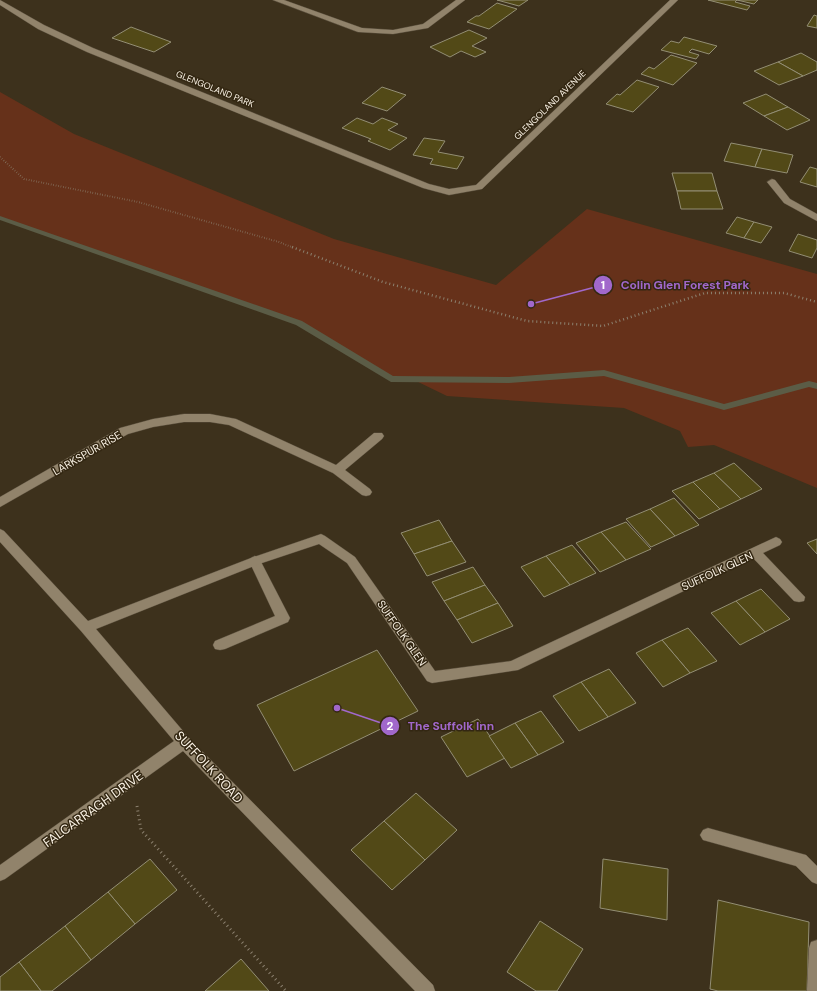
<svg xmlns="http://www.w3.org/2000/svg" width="817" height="991" font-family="'DM Sans',sans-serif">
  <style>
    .green { fill: #66311a }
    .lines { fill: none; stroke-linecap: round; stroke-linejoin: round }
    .stream { fill: #5b5c46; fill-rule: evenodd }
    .building { fill: #524917; stroke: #938e74 }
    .service-casing { stroke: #584d3b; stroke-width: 1 }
    .minor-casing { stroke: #584d3b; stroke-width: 1 }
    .path-far2 { stroke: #8c816f; stroke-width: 2; stroke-dasharray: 0.5 2; stroke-linecap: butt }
    .path-far1 { stroke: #8c816f; stroke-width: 2.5; stroke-dasharray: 1 3; stroke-linecap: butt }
    .path { stroke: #8c816f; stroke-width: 3; stroke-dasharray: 1 3.5; stroke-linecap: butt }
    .service { fill: #91836b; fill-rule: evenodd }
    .minor { fill: #91836b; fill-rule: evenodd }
    .labels { text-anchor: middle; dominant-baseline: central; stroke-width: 3; stroke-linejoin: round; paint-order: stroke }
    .far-street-label { font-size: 9px; fill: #fbf3e6; stroke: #332712 }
    .street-label { font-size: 11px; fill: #fbf3e6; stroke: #332712 }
    .near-street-label { font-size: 13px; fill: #fbf3e6; stroke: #332712 }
    .leader { fill: none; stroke: #a168cb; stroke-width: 1.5 }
    .callout-dot { fill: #a168cb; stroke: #332712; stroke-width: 1.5 }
    .mark-label { font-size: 12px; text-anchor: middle; font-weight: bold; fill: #fff }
    .callout-label { font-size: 12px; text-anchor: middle; font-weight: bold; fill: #a168cb; stroke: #332712; stroke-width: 3; stroke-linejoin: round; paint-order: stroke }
  </style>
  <rect width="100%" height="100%" fill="#3d311c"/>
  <path class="green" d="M 0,92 L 74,134 L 334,239 L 496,285 L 587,209 L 817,274 L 817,488 L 714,445 L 688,447 L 680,431 L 624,408 L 447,396 L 412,379 L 391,379 L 299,323 L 0,218 Z"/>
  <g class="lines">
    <path class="stream" d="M 0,216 L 302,321 L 393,376 L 509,377 L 604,370 L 724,404 L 809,381 L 817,383 L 817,389 L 809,387 L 724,410 L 604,376 L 509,383 L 391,382 L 296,325 L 0,220 Z"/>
  </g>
  <g class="building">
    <path d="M 497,0 L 528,0 L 519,6 Z"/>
    <path d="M 708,0 L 758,0 L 754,4 L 737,0 L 735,2 L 750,6 L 747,10 Z"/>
    <path d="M 497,3 L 517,9 L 489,29 L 467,22 L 476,16 L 479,16 Z"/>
    <path d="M 814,15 L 817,16 L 817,28 L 807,26 Z"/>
    <path d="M 131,27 L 171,42 L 154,52 L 112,38 Z"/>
    <path d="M 469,30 L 487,38 L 472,46 L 486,52 L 475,57 L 461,51 L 450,57 L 430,47 Z"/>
    <path d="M 684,37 L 717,46 L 709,54 L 692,49 L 689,52 L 699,55 L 696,59 L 661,50 L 671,41 L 679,43 Z"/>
    <path d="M 801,53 L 817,62 L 817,70 L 803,76 L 778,62 Z"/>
    <path d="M 671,55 L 697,63 L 673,85 L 641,74 L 649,67 L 654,69 Z"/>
    <path d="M 778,62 L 803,76 L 779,85 L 754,71 Z"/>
    <path d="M 637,80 L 659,87 L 633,112 L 606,104 L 617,94 L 620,95 Z"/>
    <path d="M 382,87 L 406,95 L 387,111 L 362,103 Z"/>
    <path d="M 766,94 L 788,107 L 764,116 L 743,103 Z"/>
    <path d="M 788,107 L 810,120 L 787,130 L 764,116 Z"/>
    <path d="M 357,118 L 373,124 L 382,118 L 398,124 L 388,130 L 407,138 L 390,150 L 368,141 L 371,139 L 342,128 Z"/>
    <path d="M 424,138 L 445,141 L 438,152 L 464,157 L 457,169 L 430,164 L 433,159 L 413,155 Z"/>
    <path d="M 731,143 L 762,149 L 755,167 L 724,161 Z"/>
    <path d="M 762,149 L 793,155 L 787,173 L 755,167 Z"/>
    <path d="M 810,167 L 817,169 L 817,187 L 800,182 Z"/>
    <path d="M 672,173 L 712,173 L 717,191 L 677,191 Z"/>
    <path d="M 677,191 L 717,191 L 723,209 L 681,209 Z"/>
    <path d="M 737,217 L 754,222 L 744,238 L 726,233 Z"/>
    <path d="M 754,222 L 772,227 L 761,243 L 744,238 Z"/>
    <path d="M 798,234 L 817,240 L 817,248 L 812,258 L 789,251 Z"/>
    <path d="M 734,463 L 762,489 L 741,499 L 714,473 Z"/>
    <path d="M 714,473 L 741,499 L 720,509 L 693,482 Z"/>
    <path d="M 693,482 L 720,509 L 699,519 L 672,491 Z"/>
    <path d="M 674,498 L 699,525 L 675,536 L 650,509 Z"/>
    <path d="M 650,509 L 675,536 L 651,547 L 626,519 Z"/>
    <path d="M 439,520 L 452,541 L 414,554 L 401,533 Z"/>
    <path d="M 626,522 L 651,549 L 626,560 L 601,532 Z"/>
    <path d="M 601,532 L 626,560 L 600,572 L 576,543 Z"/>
    <path d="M 817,539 L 817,554 L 807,543 Z"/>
    <path d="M 452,541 L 466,562 L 427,576 L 414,554 Z"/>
    <path d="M 572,545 L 596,573 L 570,585 L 546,556 Z"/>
    <path d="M 546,556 L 570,585 L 544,597 L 521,567 Z"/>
    <path d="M 473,567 L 485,585 L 444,601 L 432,582 Z"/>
    <path d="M 485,585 L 498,603 L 457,620 L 444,601 Z"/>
    <path d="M 761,589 L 790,619 L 765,632 L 736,601 Z"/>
    <path d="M 736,601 L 765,632 L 740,645 L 711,613 Z"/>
    <path d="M 498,603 L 513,626 L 472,643 L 457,620 Z"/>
    <path d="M 688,628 L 717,661 L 690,673 L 662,640 Z"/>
    <path d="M 662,640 L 690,673 L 663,687 L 636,653 Z"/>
    <path d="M 377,650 L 418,711 L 294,771 L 257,705 Z"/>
    <path d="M 609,669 L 636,703 L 608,717 L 581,682 Z"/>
    <path d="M 581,682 L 608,717 L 579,731 L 553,696 Z"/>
    <path d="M 541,711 L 564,742 L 538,755 L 515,723 Z"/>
    <path d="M 478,719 L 505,758 L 467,777 L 441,737 Z"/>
    <path d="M 515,723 L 538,755 L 511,768 L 489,736 Z"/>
    <path d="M 416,793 L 457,830 L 425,860 L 384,821 Z"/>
    <path d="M 384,821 L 425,860 L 392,890 L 351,850 Z"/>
    <path d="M 150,859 L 177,890 L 135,924 L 108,892 Z"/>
    <path d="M 603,859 L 668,869 L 667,920 L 600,908 Z"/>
    <path d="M 108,892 L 135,924 L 91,960 L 65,926 Z"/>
    <path d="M 718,900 L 809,922 L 807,991 L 718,991 L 710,989 Z"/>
    <path d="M 540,921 L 583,949 L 557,991 L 536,991 L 507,972 Z"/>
    <path d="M 65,926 L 91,960 L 52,991 L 41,991 L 19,962 Z"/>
    <path d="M 241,959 L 269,991 L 205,991 Z"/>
    <path d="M 19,962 L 41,991 L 0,991 L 0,977 Z"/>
  </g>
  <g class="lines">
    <g class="service-casing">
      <g id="service">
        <path d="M 255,556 L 259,558 L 290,618 L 288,622 L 225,649 L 220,650 L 215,649 L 213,645 L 215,641 L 275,616 L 249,561 L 251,558 Z"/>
        <path d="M 708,828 L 806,855 L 817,866 L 817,884 L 812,882 L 796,866 L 703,840 L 700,835 L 703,830 Z"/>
        <path d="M 817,940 L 817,991 L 807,991 L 809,948 L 811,942 Z"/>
      </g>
    </g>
    <g class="minor-casing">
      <g id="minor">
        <path d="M 0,0 L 44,25 L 93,48 L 429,184 L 449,189 L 476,185 L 670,0 L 678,0 L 482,189 L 449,195 L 423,188 L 87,52 L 38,29 L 0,5 Z"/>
        <path d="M 273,0 L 284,0 L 362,28 L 393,30 L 423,24 L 456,0 L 465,0 L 428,28 L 393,34 L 358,32 Z"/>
        <path d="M 772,179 L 775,180 L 790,199 L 817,214 L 817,221 L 784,203 L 767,182 Z"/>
        <path d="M 184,414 L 210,414 L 236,419 L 336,465 L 374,433 L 382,433 L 384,436 L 382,439 L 345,470 L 370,489 L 372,492 L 370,495 L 366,496 L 362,495 L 333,473 L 229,425 L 210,422 L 184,422 L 153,427 L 128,434 L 0,507 L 0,497 L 120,428 L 153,419 Z"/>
        <path d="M 0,529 L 4,531 L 88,621 L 251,558 L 321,534 L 325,536 L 355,557 L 435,671 L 511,661 L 776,537 L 780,539 L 782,542 L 780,545 L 763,553 L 805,597 L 804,601 L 799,602 L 794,601 L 753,558 L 518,670 L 432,683 L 427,681 L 347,563 L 319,544 L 259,564 L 96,629 L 189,738 L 433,985 L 435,991 L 415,991 L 183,751 L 5,879 L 0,881 L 0,865 L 174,741 L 81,631 L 0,542 Z"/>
      </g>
    </g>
    <path class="path-far2" d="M 0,157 L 24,179 L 138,202 L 279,242 L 294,248"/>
    <path class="path-far1" d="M 292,247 L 383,282 L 527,321 L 603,326 L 705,293 L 784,293 L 817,302"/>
    <path class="path" d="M 137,806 L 141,830 L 286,991"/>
    <use href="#service" class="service"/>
    <use href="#minor" class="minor"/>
  </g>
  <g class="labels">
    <g class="far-street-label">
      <text transform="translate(215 89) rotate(22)">GLENGOLAND PARK</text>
      <text transform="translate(550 105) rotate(-44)">GLENGOLAND AVENUE</text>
    </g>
    <g class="street-label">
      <text transform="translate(87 453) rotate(-30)">LARKSPUR RISE</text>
      <text transform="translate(717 571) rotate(-25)">SUFFOLK GLEN</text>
      <text transform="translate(402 633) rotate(55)">SUFFOLK GLEN</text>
    </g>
    <g class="near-street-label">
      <text transform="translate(209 767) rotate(47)">SUFFOLK ROAD</text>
      <text transform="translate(93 809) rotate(-36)">FALCARRAGH DRIVE</text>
    </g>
  </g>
  <path class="leader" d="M531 304L603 285M337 708L390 726"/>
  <g class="callout-dot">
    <circle cx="531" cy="304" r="4"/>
    <circle cx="337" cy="708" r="4"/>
    <circle cx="603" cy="285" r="10"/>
    <circle cx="390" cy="726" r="10"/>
  </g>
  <g class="mark-label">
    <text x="603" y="289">1</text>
    <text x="390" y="730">2</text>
  </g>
  <g class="callout-label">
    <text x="685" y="289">Colin Glen Forest Park</text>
    <text x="451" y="730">The Suffolk Inn</text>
  </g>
</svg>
